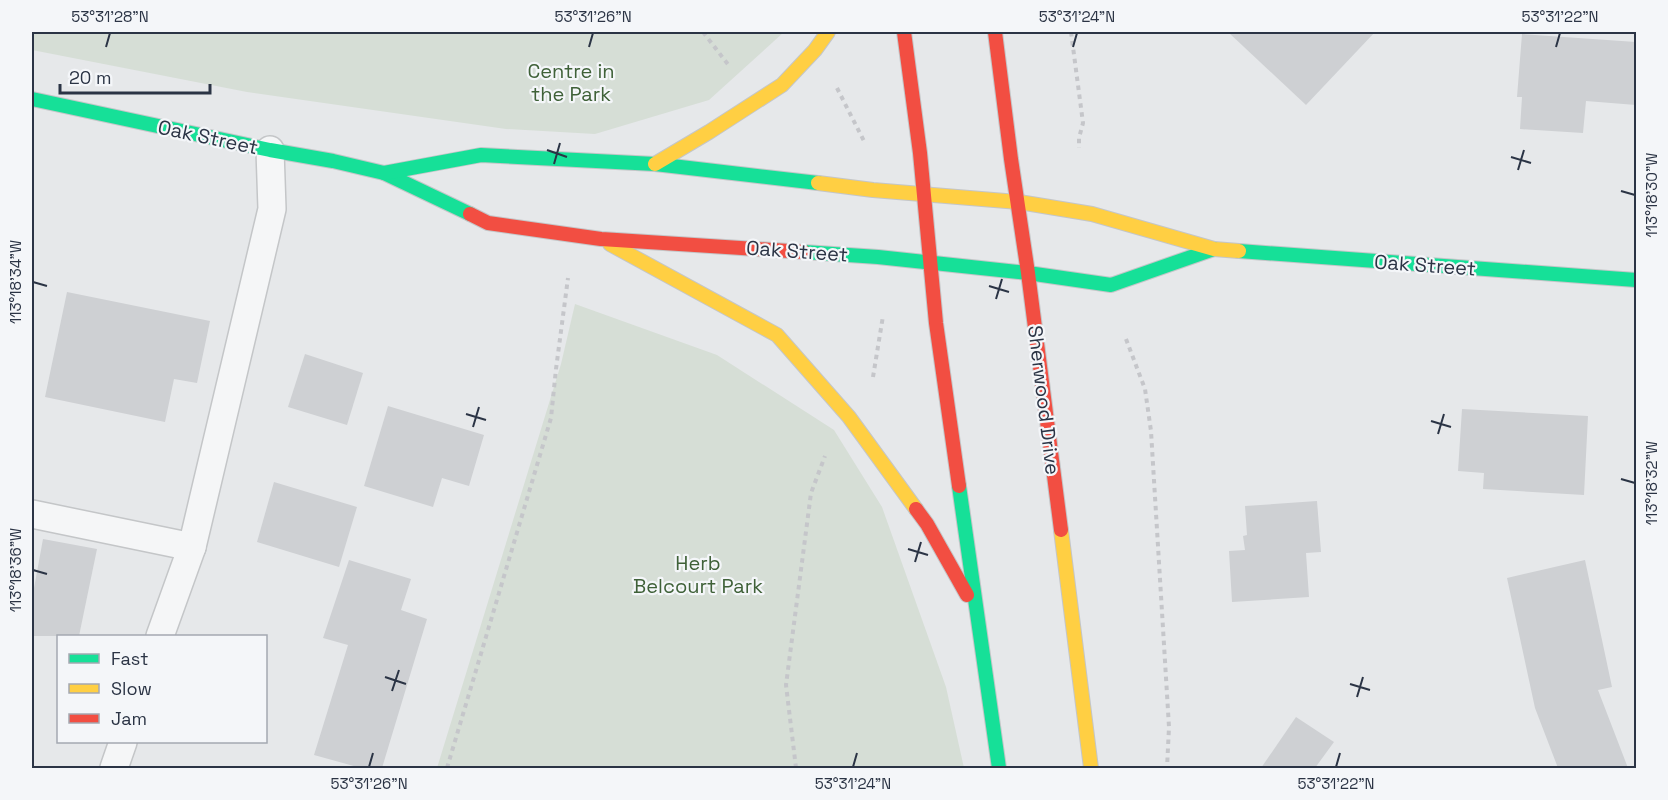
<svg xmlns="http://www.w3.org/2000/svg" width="1668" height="800" font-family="'Space Grotesk',sans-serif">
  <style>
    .green { fill: #d6ded6 }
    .building { fill: #ced0d3 }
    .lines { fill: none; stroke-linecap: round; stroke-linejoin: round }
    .lane-casing { stroke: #c4c6c8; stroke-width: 30 }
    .fast-casing { stroke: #c4c6c8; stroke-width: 16 }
    .slow-casing { stroke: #c4c6c8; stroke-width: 16 }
    .jam-casing { stroke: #c4c6c8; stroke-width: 16 }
    .path { stroke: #c5c6ca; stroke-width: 4; stroke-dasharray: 4.5 4.5; stroke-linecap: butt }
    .lane { stroke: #f5f6f7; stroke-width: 27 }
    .fast { stroke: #16e098; stroke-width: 14 }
    .slow { stroke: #ffcf43; stroke-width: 14 }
    .jam { stroke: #f24e42; stroke-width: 14 }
    .ticks { fill: none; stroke: #2b3445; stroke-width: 2 }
    .labels { text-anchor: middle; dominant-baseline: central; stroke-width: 4.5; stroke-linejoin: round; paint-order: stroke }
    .park-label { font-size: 20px; fill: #3f6138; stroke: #f4f6f9 }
    .street-label { font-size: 20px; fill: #2b3445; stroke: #f4f6f9 }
    .neatline { fill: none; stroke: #2b3445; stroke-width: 2 }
    .ticks-label { font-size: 15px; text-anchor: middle; fill: #2b3445 }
  </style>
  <rect width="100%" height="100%" fill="#e6e8ea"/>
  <g class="green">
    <path d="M 32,32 L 784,32 L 709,100 L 595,134 L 506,129 L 247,92 L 32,50 Z"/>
    <path d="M 575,304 L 717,355 L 834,430 L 882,507 L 946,687 L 964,768 L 437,768 L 561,364 Z"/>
  </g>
  <g class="building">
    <path d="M 1228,32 L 1375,32 L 1306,105 Z"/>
    <path d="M 1522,34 L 1636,42 L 1636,105 L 1586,101 L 1583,133 L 1520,129 L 1522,97 L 1517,97 Z"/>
    <path d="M 67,292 L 210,321 L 197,383 L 174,379 L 165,422 L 45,397 Z"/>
    <path d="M 305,354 L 363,373 L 347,425 L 288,407 Z"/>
    <path d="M 388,406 L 484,435 L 469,486 L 442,478 L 433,507 L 364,486 Z"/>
    <path d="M 1462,409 L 1588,416 L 1584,495 L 1483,489 L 1484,473 L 1458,471 Z"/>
    <path d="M 274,482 L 357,507 L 339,567 L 257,542 Z"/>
    <path d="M 1317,501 L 1321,552 L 1306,553 L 1309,597 L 1232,602 L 1229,551 L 1245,550 L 1243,536 L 1247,535 L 1245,506 Z"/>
    <path d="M 43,539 L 97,549 L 79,636 L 32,636 L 32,599 Z"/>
    <path d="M 349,560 L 411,579 L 401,610 L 427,619 L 382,768 L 361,768 L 314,755 L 348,645 L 323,638 Z"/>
    <path d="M 1585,560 L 1612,687 L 1598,690 L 1628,768 L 1558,768 L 1535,708 L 1507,578 Z"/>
    <path d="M 1296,717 L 1334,742 L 1315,768 L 1261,768 Z"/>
  </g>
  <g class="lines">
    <g class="lane-casing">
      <g id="lane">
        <path d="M 32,514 L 192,547"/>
        <path d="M 160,636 L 192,547 L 272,209 L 270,150"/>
        <path d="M 114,768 L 123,742"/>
      </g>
    </g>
    <g class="fast-casing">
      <g id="fast">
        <path d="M 32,99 L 270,150 L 333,161 L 384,173 L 470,214"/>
        <path d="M 384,173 L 481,155 L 655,164 L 818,183"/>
        <path d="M 1239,251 L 1636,280"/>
        <path d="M 804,252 L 878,257 L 1028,273 L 1111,285 L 1214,249"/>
        <path d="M 959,486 L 999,768"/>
      </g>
    </g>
    <g class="slow-casing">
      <g id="slow">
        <path d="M 655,164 L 709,132 L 782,85 L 815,50 L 828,32"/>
        <path d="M 818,183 L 873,190 L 1019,202 L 1092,214 L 1214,249 L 1239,251"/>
        <path d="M 610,244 L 777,335 L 849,417 L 916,509"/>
        <path d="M 1061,530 L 1091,768"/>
      </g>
    </g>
    <g class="jam-casing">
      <g id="jam">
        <path d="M 904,32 L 920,153 L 936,323 L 959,486"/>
        <path d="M 995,32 L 1011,159 L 1028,273 L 1061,530"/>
        <path d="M 470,214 L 488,223 L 601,239 L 804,252"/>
        <path d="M 916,509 L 927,524 L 967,595"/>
      </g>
    </g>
    <g class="path">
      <path d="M 703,32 L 730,67"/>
      <path d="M 1071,32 L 1083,123 L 1079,138 L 1079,148"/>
      <path d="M 837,88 L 865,143"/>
      <path d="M 1126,339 L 1145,389 L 1151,431 L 1169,727 L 1167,768"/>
      <path d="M 873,377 L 883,316"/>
      <path d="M 447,768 L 551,418 L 556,369 L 568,278"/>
      <path d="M 796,768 L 786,685 L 811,493 L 825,456"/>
    </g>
    <use href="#lane" class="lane"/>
    <use href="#fast" class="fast"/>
    <use href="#slow" class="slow"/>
    <use href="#jam" class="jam"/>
  </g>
  <path class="ticks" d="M 106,47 L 110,33M 589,47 L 593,33M 1073,47 L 1077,33M 1556,47 L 1560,33M 547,150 L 567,157M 1511,157 L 1531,163M 554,164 L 560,143M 1518,170 L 1524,150M 1621,191 L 1635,195M 33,282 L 47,286M 989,286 L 1009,292M 996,299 L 1002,279M 466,414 L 486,420M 1431,421 L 1451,427M 473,427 L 479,407M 1438,434 L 1444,414M 1621,479 L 1635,483M 908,549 L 928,555M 915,562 L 921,542M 33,570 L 47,574M 385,677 L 406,684M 1350,684 L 1370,690M 392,691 L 399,670M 1357,697 L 1363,677M 369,767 L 373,753M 853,767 L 857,753M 1336,767 L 1340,753"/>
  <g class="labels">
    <g class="park-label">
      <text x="571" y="71">Centre in<tspan x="571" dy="23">the Park</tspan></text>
      <text x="698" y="563">Herb<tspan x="698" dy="23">Belcourt Park</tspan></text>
    </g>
    <g class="street-label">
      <text transform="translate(208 137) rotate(12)">Oak Street</text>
      <text transform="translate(797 251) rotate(4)">Oak Street</text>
      <text transform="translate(1425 265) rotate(4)">Oak Street</text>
      <text transform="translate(1044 400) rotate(83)">Sherwood Drive</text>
    </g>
  </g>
  <rect width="1668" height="800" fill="none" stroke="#f4f6f9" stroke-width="66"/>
  <rect x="57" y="635" width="210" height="108" fill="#f4f6f9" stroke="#a4a8b1" stroke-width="1.5"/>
  <rect x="69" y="654" width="30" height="9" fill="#16e098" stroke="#a4a8b1" stroke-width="1.5"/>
  <text x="111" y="665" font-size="18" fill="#2b3445">Fast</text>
  <rect x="69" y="684" width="30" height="9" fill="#ffcf43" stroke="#a4a8b1" stroke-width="1.5"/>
  <text x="111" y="695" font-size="18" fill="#2b3445">Slow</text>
  <rect x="69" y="714" width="30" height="9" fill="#f24e42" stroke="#a4a8b1" stroke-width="1.5"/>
  <text x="111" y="725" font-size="18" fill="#2b3445">Jam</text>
  <path d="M60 84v9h150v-9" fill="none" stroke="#2b3445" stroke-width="3"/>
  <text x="69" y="84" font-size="18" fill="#2b3445" stroke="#f4f6f9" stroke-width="4.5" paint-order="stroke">20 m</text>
  <rect x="33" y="33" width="1602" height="734" class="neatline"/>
  <g class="ticks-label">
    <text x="110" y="22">53°31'28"N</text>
    <text x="593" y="22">53°31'26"N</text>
    <text x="1077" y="22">53°31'24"N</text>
    <text x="1560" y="22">53°31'22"N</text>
    <text transform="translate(1652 195) rotate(-90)" y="5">113°18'30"W</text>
    <text transform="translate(16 282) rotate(-90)" y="5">113°18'34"W</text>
    <text transform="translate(1652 483) rotate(-90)" y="5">113°18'32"W</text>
    <text transform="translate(16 570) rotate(-90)" y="5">113°18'36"W</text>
    <text x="369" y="789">53°31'26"N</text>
    <text x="853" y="789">53°31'24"N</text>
    <text x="1336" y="789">53°31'22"N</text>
  </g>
</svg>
